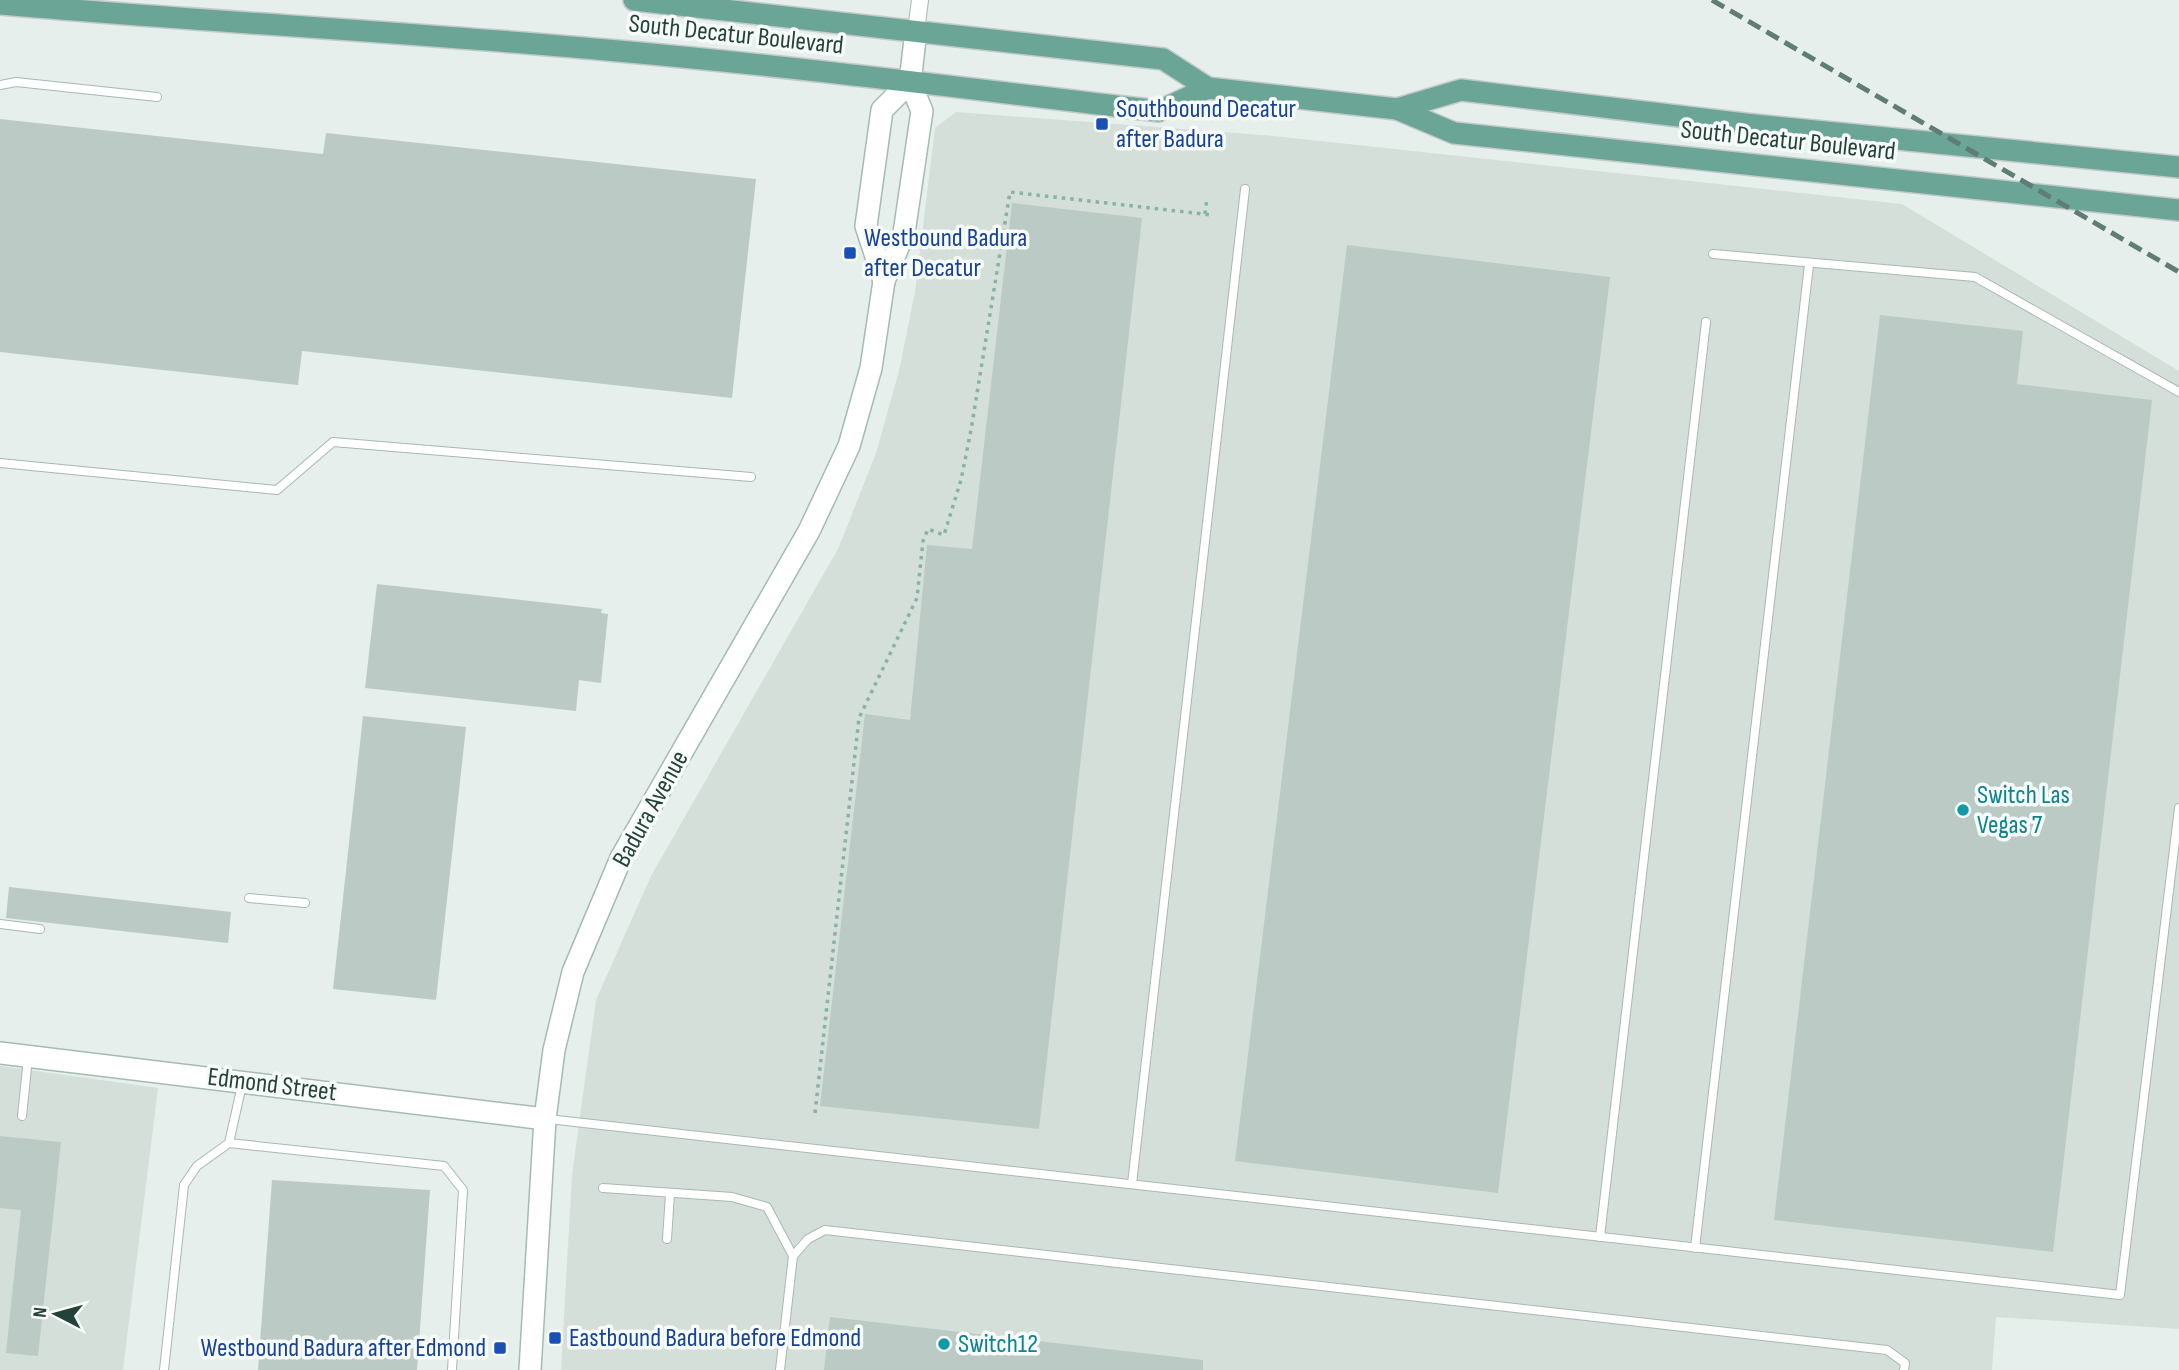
<svg xmlns="http://www.w3.org/2000/svg" width="2179" height="1370" font-family="'Sofia Sans Condensed',sans-serif">
  <style>
    .built { fill: #d4dfda }
    .building { fill: #bbcac4 }
    .lines { fill: none; stroke-linecap: round; stroke-linejoin: round }
    .lane-casing { stroke: #a8b8b2; stroke-width: 10 }
    .street-casing { stroke: #a8b8b2; stroke-width: 18 }
    .secondary-casing { stroke: #a4bbb3; stroke-width: 24 }
    .primary-casing { stroke: #c2cac8; stroke-width: 24 }
    .path { stroke: #86b3a5; stroke-width: 3.5; stroke-dasharray: 3.5 5; stroke-linecap: butt }
    .lane { stroke: #fff; stroke-width: 8 }
    .street { stroke: #fff; stroke-width: 16 }
    .secondary { stroke: #fff; stroke-width: 21 }
    .primary { stroke: #6aa596; stroke-width: 21 }
    .rail { stroke: #5f7d75; stroke-width: 5; stroke-dasharray: 14 7; stroke-linecap: butt }
    .transit-dot { fill: #1a4fb4; stroke: #f7fbf9; stroke-width: 2.5 }
    .culture-dot { fill: #0f9aa8; stroke: #f7fbf9; stroke-width: 2.5 }
    .labels { text-anchor: middle; dominant-baseline: central; stroke-width: 7; stroke-linejoin: round; paint-order: stroke }
    .street-label { font-size: 26px; fill: #24423a; stroke: #f7fbf9 }
    .transit-label { font-size: 26px; fill: #164399; stroke: #f7fbf9; text-anchor: start }
    .culture-label { font-size: 26px; fill: #0d838f; stroke: #f7fbf9; text-anchor: start }
  </style>
  <rect width="100%" height="100%" fill="#e6efeb"/>
  <g class="built">
    <path d="M 956,112 L 1274,136 L 1902,204 L 2179,371 L 2179,1329 L 1996,1317 L 1992,1370 L 561,1370 L 572,1175 L 596,1000 L 651,876 L 839,547 L 876,453 L 899,371 L 915,292 L 935,128 Z"/>
    <path d="M 0,1066 L 158,1088 L 123,1370 L 0,1370 Z"/>
  </g>
  <g class="building">
    <path d="M 0,119 L 323,154 L 326,133 L 756,179 L 732,398 L 302,351 L 298,385 L 0,352 Z"/>
    <path d="M 1012,203 L 1142,218 L 1039,1129 L 820,1106 L 865,714 L 910,720 L 927,545 L 972,549 Z"/>
    <path d="M 1347,245 L 1610,277 L 1498,1193 L 1235,1161 Z"/>
    <path d="M 1880,315 L 2023,331 L 2017,384 L 2152,400 L 2053,1252 L 1774,1220 Z"/>
    <path d="M 377,584 L 602,609 L 601,613 L 608,614 L 601,683 L 579,680 L 576,711 L 365,688 Z"/>
    <path d="M 363,716 L 466,727 L 436,1000 L 333,989 Z"/>
    <path d="M 9,887 L 231,912 L 228,943 L 6,918 Z"/>
    <path d="M 0,1136 L 61,1142 L 38,1356 L 6,1353 L 21,1210 L 0,1208 Z"/>
    <path d="M 272,1180 L 430,1190 L 417,1370 L 258,1370 Z"/>
    <path d="M 830,1317 L 1203,1360 L 1203,1370 L 824,1370 Z"/>
  </g>
  <g class="lines">
    <g class="lane-casing">
      <g id="lane">
        <path d="M 0,85 L 16,82 L 157,97"/>
        <path d="M 1713,254 L 1975,277 L 2179,392"/>
        <path d="M 0,463 L 277,490 L 333,442 L 751,477"/>
        <path d="M 249,898 L 305,903"/>
        <path d="M 0,924 L 40,929"/>
        <path d="M 22,1116 L 28,1058"/>
        <path d="M 548,1119 L 2120,1295 L 2179,808"/>
        <path d="M 229,1143 L 444,1166 L 463,1190 L 452,1370"/>
        <path d="M 1132,1184 L 1245,189"/>
        <path d="M 603,1188 L 732,1197 L 767,1207 L 793,1256"/>
        <path d="M 1600,1237 L 1706,322"/>
        <path d="M 667,1239 L 670,1194"/>
        <path d="M 1695,1248 L 1809,265"/>
        <path d="M 164,1370 L 184,1185 L 197,1166 L 229,1143 L 242,1085"/>
        <path d="M 780,1370 L 793,1256 L 808,1239 L 825,1230 L 1887,1350 L 1905,1363 L 1904,1370"/>
      </g>
    </g>
    <g class="street-casing">
      <path id="street" d="M 916,31 L 920,0"/>
    </g>
    <g class="secondary-casing">
      <g id="secondary">
        <path d="M 884,281 L 866,226 L 882,110 L 910,82"/>
        <path d="M 0,1053 L 545,1119"/>
        <path d="M 530,1370 L 545,1119 L 554,1050 L 573,972 L 621,858 L 809,531 L 849,446 L 871,368 L 884,281 L 904,233 L 922,111 L 910,82 L 916,31"/>
      </g>
    </g>
    <g class="primary-casing">
      <g id="primary">
        <path d="M 634,0 L 1163,59 L 1208,88 L 1397,109 L 1454,133 L 2179,210"/>
        <path d="M 0,4 C 206,22 412,32 618,51 C 799,67 979,90 1159,111 L 1208,88"/>
        <path d="M 1397,109 L 1461,90 L 1745,124 L 2179,167"/>
      </g>
    </g>
    <g class="path">
      <path d="M 1205,214 L 1207,198"/>
      <path d="M 815,1113 L 859,718 L 917,598 L 923,541 L 928,529 L 944,535 L 961,480 L 971,430 L 1010,192 L 1212,215"/>
    </g>
    <use href="#lane" class="lane"/>
    <use href="#street" class="street"/>
    <use href="#secondary" class="secondary"/>
    <use href="#primary" class="primary"/>
    <path class="rail" d="M 1712,0 L 2179,272"/>
  </g>
  <g class="transit-dot">
    <rect x="1095" y="117" width="14" height="14" rx="3.5"/>
    <rect x="843" y="246" width="14" height="14" rx="3.5"/>
    <rect x="548" y="1331" width="14" height="14" rx="3.5"/>
    <rect x="493" y="1341" width="14" height="14" rx="3.5"/>
  </g>
  <g class="culture-dot">
    <circle cx="1963" cy="810" r="7"/>
    <circle cx="944" cy="1344" r="7"/>
  </g>
  <g class="labels">
    <g class="street-label">
      <text transform="translate(736 35) rotate(6)">South Decatur Boulevard</text>
      <text transform="translate(1788 141) rotate(6)">South Decatur Boulevard</text>
      <text transform="translate(651 809) rotate(-61)">Badura Avenue</text>
      <text transform="translate(272 1085) rotate(7)">Edmond Street</text>
    </g>
    <g class="transit-label">
      <text x="1116" y="109">Southbound Decatur<tspan x="1116" dy="30">after Badura</tspan></text>
      <text x="864" y="238">Westbound Badura<tspan x="864" dy="30">after Decatur</tspan></text>
      <text x="569" y="1338">Eastbound Badura before Edmond</text>
      <text x="486" y="1348" text-anchor="end">Westbound Badura after Edmond</text>
    </g>
    <g class="culture-label">
      <text x="1977" y="795">Switch Las<tspan x="1977" dy="30">Vegas 7</tspan></text>
      <text x="958" y="1344">Switch12</text>
    </g>
  </g>
  <g transform="translate(56 1314) rotate(276)" stroke="#f7fbf9" stroke-width="5" paint-order="stroke">
  <path d="M0-5L12 26L0 18L-12 26Z" fill="#24423a"/>
  <text y="-10" font-size="19" font-weight="bold" text-anchor="middle" fill="#24423a">N</text>
  </g>
</svg>
